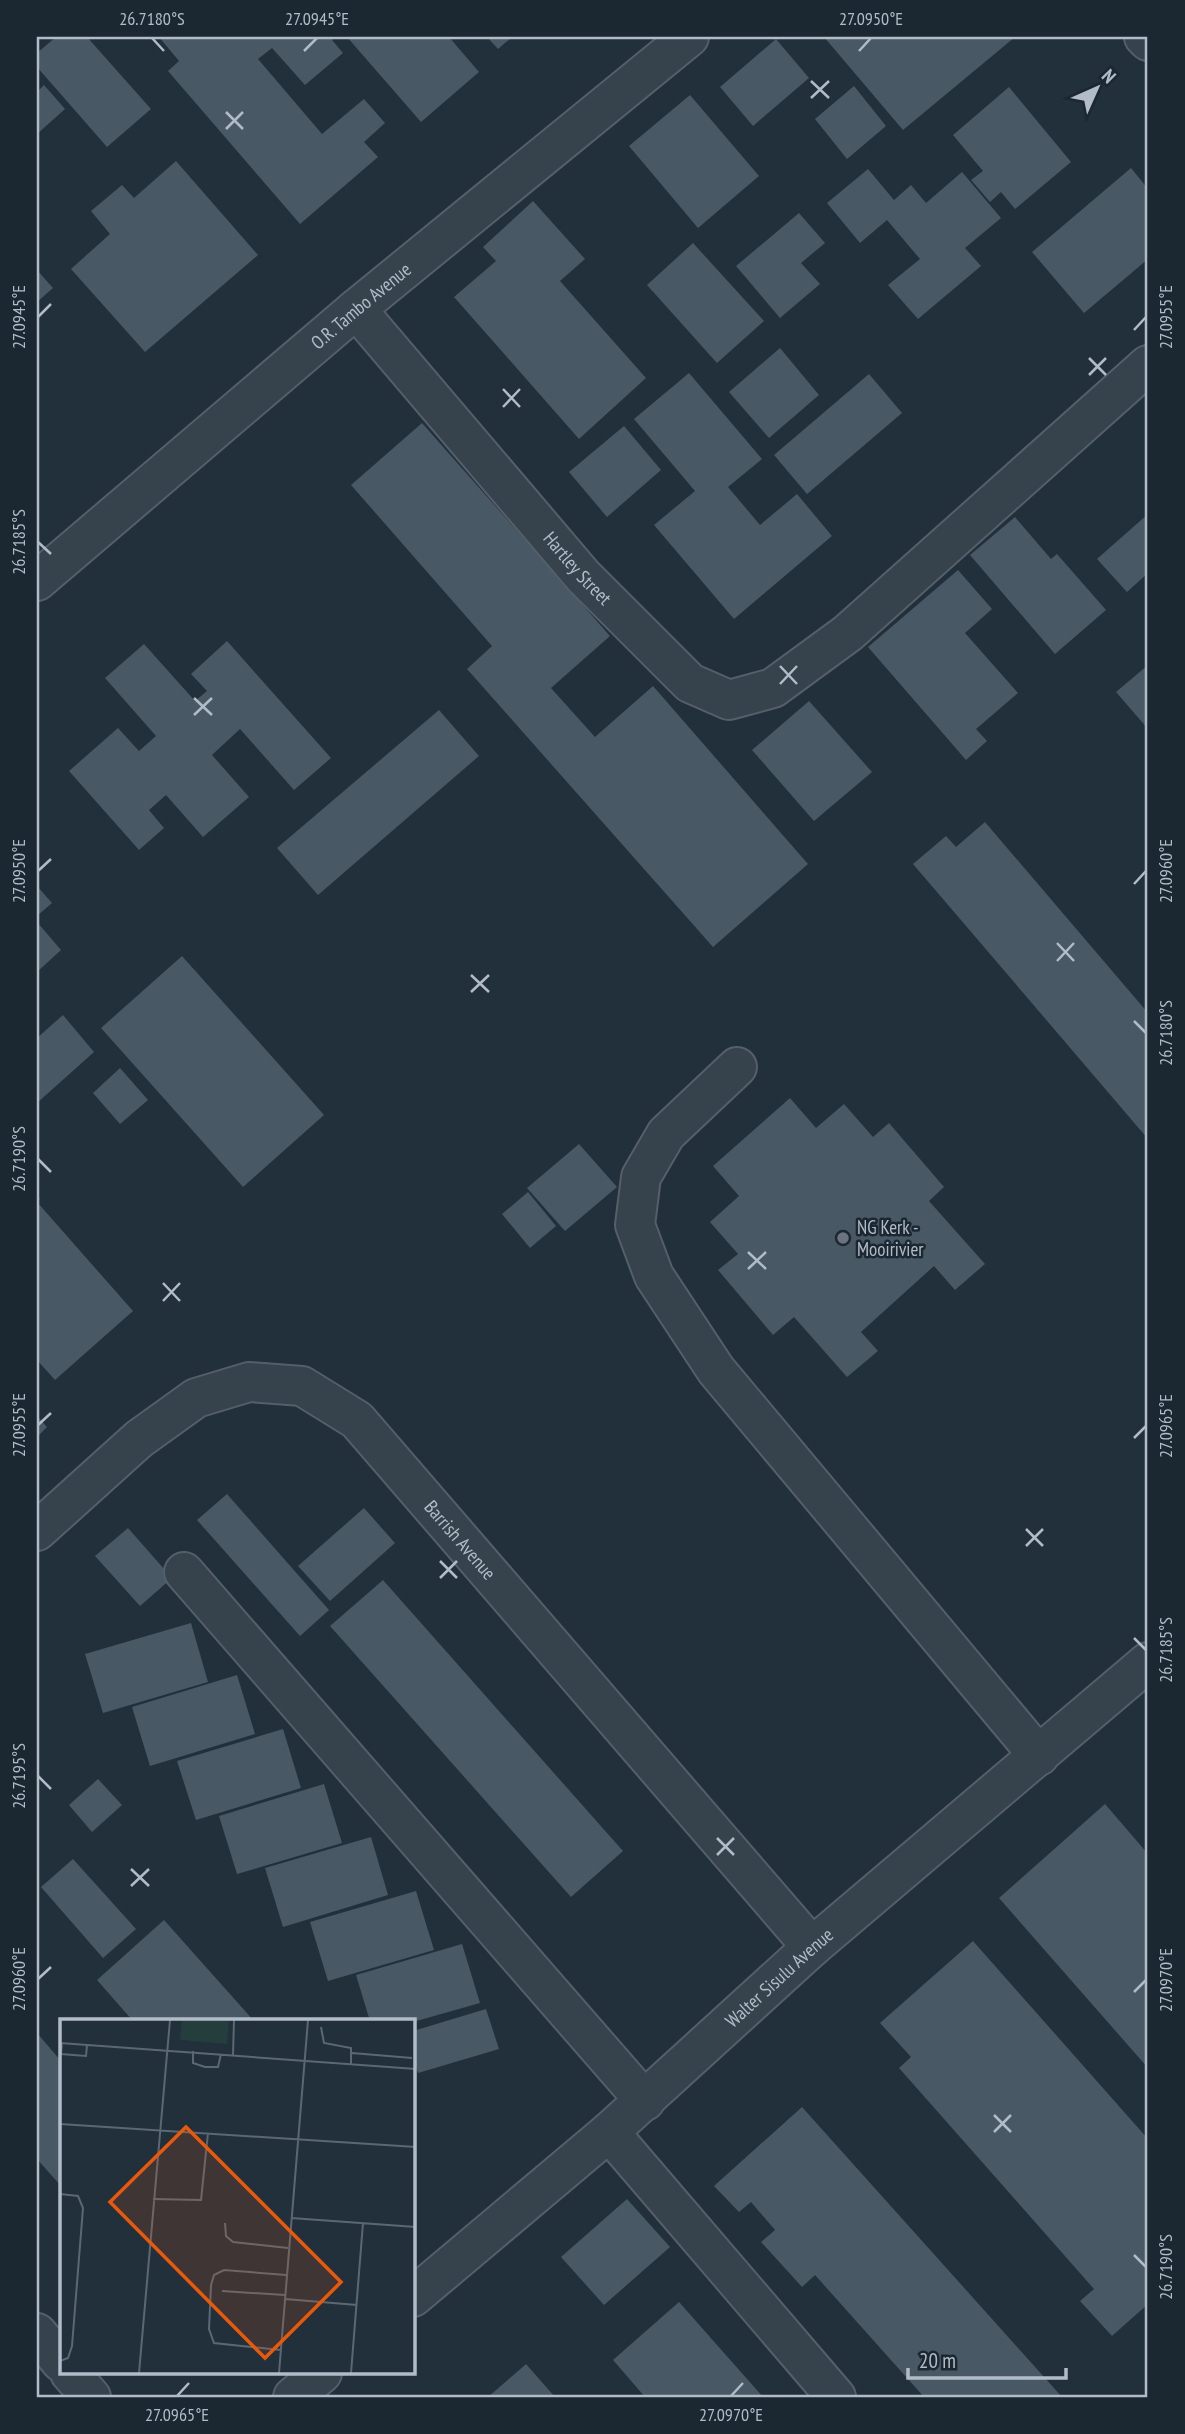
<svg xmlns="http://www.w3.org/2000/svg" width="1185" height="2434" font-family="'PT Sans Narrow',sans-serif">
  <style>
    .building { fill: #485865 }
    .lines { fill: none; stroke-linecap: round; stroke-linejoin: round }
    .minor-casing { stroke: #545f6a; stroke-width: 42 }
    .minor { stroke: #36424c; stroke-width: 38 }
    .ticks { fill: none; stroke: #b1bcc8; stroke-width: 2.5 }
    .worship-dot { fill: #6b7280; stroke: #1b2731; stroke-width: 2.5 }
    .labels { text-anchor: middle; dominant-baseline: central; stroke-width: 5; stroke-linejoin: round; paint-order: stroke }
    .street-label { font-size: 19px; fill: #b1bcc8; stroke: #1b2731 }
    .poi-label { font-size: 19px; fill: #b1bcc8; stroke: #1b2731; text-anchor: start }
    .inset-road { fill: none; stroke: #5b6874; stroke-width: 2 }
    .view { fill: #e8590c; fill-opacity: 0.15; stroke: #e8590c; stroke-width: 3.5 }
    .inset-edge { fill: none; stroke: #b1bcc8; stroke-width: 3.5 }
    .neatline { fill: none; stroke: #b1bcc8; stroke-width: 2.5 }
    .ticks-label { font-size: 18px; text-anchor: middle; fill: #b1bcc8 }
  </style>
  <rect width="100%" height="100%" fill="#22303c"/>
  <g class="building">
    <path d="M 56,37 L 87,37 L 151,109 L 107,147 L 37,67 L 37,53 Z"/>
    <path d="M 159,37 L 335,37 L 332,40 L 343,53 L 305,85 L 272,48 L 258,59 L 322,134 L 364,99 L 385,123 L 364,142 L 378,157 L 300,224 L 168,71 L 179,61 Z"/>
    <path d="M 347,37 L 449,37 L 479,72 L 421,122 Z"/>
    <path d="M 487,37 L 512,37 L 498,49 Z"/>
    <path d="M 824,37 L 1015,37 L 903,130 Z"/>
    <path d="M 776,39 L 809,78 L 753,126 L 720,87 Z"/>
    <path d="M 44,85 L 65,109 L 37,134 L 37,92 Z"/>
    <path d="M 854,86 L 886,126 L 847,159 L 815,119 Z"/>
    <path d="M 1009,87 L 1071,162 L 1015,209 L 1001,192 L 990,202 L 971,180 L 983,171 L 953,135 Z"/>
    <path d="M 690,95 L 759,176 L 698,228 L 629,146 Z"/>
    <path d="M 176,161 L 258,255 L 145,352 L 71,269 L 110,234 L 91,211 L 122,185 L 134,198 Z"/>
    <path d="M 1131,168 L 1148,189 L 1148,259 L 1084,313 L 1032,252 Z"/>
    <path d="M 868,169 L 894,200 L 911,185 L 926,203 L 962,172 L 1001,218 L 965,248 L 981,266 L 918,319 L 888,285 L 920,259 L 887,220 L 860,243 L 827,203 Z"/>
    <path d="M 533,201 L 585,259 L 560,281 L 646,378 L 579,439 L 454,297 L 496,261 L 483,247 Z"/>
    <path d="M 799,213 L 825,243 L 801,263 L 820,284 L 780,318 L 736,266 Z"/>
    <path d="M 693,243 L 764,321 L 717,363 L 647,285 Z"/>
    <path d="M 37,270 L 53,288 L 37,302 Z"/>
    <path d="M 780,348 L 819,395 L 769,438 L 729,392 Z"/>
    <path d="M 689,373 L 762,459 L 728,487 L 760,525 L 797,494 L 832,536 L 734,619 L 654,525 L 695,491 L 634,419 Z"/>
    <path d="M 869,374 L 902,413 L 807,494 L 774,455 Z"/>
    <path d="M 422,423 L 610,636 L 551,688 L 595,737 L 653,686 L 808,864 L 713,947 L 467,669 L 492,646 L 351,485 Z"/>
    <path d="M 624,426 L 661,470 L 607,517 L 569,472 Z"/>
    <path d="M 1148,514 L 1148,573 L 1127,592 L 1097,559 Z"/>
    <path d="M 1015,517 L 1051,559 L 1057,554 L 1106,610 L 1055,654 L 970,555 Z"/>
    <path d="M 958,570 L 992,609 L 965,633 L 1018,693 L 976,729 L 987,741 L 966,760 L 868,647 Z"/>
    <path d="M 227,641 L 331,758 L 294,790 L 240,729 L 212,755 L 249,797 L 203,837 L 166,795 L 149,810 L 164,828 L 139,850 L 69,771 L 118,728 L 139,751 L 156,736 L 105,678 L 144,644 L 195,701 L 207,691 L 191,674 Z"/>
    <path d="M 1148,665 L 1148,729 L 1116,692 Z"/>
    <path d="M 809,701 L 872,772 L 814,821 L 752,750 Z"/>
    <path d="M 439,710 L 479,756 L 318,895 L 277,848 Z"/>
    <path d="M 985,822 L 1148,1013 L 1148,1139 L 913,864 L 946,836 L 956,847 Z"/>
    <path d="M 37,886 L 52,903 L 37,916 Z"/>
    <path d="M 37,922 L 61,950 L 37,972 Z"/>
    <path d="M 182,956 L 324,1115 L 243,1187 L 101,1028 Z"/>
    <path d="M 63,1015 L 94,1052 L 37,1103 L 37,1038 Z"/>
    <path d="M 120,1068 L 148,1100 L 120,1124 L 93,1093 Z"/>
    <path d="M 790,1098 L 816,1128 L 844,1104 L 873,1137 L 889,1123 L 944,1187 L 929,1201 L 985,1264 L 955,1290 L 934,1266 L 861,1332 L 878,1351 L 847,1377 L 794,1317 L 773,1335 L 718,1270 L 738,1254 L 710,1222 L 739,1196 L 713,1166 Z"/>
    <path d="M 579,1144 L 617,1187 L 565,1231 L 527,1188 Z"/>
    <path d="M 528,1192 L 556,1226 L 530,1248 L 502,1214 Z"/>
    <path d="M 37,1195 L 40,1199 L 37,1202 L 133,1311 L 55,1380 L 37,1360 Z"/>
    <path d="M 37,1416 L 47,1427 L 37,1437 Z"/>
    <path d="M 227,1494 L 329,1610 L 300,1636 L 197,1520 Z"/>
    <path d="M 364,1508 L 395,1543 L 330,1601 L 298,1566 Z"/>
    <path d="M 128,1528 L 172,1578 L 140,1606 L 95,1556 Z"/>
    <path d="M 383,1580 L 623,1851 L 571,1897 L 330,1626 Z"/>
    <path d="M 191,1623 L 208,1682 L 103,1713 L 85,1654 Z"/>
    <path d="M 237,1675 L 255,1734 L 150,1766 L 132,1707 Z"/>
    <path d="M 283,1729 L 301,1788 L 196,1820 L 177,1761 Z"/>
    <path d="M 98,1779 L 122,1805 L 92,1832 L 69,1805 Z"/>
    <path d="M 324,1784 L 342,1843 L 237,1874 L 219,1816 Z"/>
    <path d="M 1105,1804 L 1148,1854 L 1148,2068 L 999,1898 Z"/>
    <path d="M 371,1837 L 388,1895 L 283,1927 L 265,1868 Z"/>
    <path d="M 73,1859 L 136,1929 L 103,1958 L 41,1887 Z"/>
    <path d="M 416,1891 L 434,1950 L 328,1981 L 310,1922 Z"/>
    <path d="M 164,1920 L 254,2021 L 133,2021 L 97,1980 Z"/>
    <path d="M 973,1941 L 1148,2139 L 1148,2304 L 1112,2336 L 1080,2301 L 1094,2289 L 899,2068 L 911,2057 L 880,2023 Z"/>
    <path d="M 462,1944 L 480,2003 L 413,2022 L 370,2021 L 356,1975 Z"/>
    <path d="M 486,2009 L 499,2049 L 418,2073 L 413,2057 L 413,2031 Z"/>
    <path d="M 37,2033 L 61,2061 L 61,2186 L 37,2159 Z"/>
    <path d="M 802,2107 L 1062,2397 L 924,2397 L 815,2275 L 802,2287 L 761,2242 L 775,2230 L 751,2202 L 739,2212 L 714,2186 Z"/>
    <path d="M 627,2199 L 670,2247 L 604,2305 L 561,2257 Z"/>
    <path d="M 679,2302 L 763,2397 L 645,2397 L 613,2360 Z"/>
    <path d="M 526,2364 L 555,2397 L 488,2397 Z"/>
  </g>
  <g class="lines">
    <g class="minor-casing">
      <g id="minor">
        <path d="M 1144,37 L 1148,41"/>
        <path id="s1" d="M 356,309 L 583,576 L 690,683 L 729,700 L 773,688 L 848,633 L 1148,365"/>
        <path id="s2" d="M 37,581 L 356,309 L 689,37"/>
        <path d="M 737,1067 L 666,1134 L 641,1177 L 635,1225 L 654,1276 L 716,1370 L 1039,1756"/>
        <path id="s3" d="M 37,1531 L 139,1439 L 196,1398 L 249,1382 L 302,1386 L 357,1420 L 812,1947"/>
        <path d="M 184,1572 L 645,2101"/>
        <path d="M 609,2132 L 836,2397"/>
        <path id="s4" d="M 413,2297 L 609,2132 L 812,1947 L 1148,1662"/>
        <path d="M 37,2333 L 61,2362"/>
        <path d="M 70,2373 L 91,2397"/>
        <path d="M 293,2397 L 322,2373"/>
      </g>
    </g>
    <use href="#minor" class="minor"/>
  </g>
  <path class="ticks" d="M 152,38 L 164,51M 304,51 L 317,38M 859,51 L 871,38M 811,81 L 829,98M 811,98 L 829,81M 226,112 L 243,129M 226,129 L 243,112M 38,317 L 51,304M 1134,330 L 1146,317M 1089,358 L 1106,375M 1089,375 L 1106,358M 503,389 L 520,407M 503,407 L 520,389M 38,542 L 51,554M 780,666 L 797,684M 780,684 L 797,666M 194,698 L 212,715M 194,715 L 212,698M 38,871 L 51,859M 1134,884 L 1146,871M 1057,943 L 1074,961M 1057,961 L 1074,943M 471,975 L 489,992M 471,992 L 489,975M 1134,1021 L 1146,1033M 38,1159 L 51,1172M 748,1252 L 766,1269M 748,1269 L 766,1252M 163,1283 L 180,1301M 163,1301 L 180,1283M 38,1425 L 51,1413M 1134,1438 L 1146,1426M 1026,1529 L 1043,1546M 1026,1546 L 1043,1529M 440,1561 L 457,1578M 440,1578 L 457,1561M 1134,1638 L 1146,1650M 38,1776 L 51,1789M 717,1838 L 734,1855M 717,1855 L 734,1838M 131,1869 L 149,1886M 131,1886 L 149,1869M 38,1979 L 51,1967M 1134,1992 L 1146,1980M 994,2115 L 1011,2132M 994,2132 L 1011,2115M 1134,2255 L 1146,2267M 177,2396 L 189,2383M 731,2396 L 743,2383"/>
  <circle class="worship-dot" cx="843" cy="1238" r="7"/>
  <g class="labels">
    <g class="street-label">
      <text stroke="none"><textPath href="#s2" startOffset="425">O.R. Tambo Avenue</textPath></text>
      <text stroke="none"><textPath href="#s1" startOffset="341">Hartley Street</textPath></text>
      <text stroke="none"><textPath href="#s3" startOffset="539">Barrish Avenue</textPath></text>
      <text stroke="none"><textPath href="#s4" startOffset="486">Walter Sisulu Avenue</textPath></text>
    </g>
    <g class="poi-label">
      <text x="857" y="1227">NG Kerk -<tspan x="857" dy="22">Mooirivier</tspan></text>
    </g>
  </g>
  <g transform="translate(60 2019)">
    <rect width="355" height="355" fill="#22303c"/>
    <path d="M 122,1 L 169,1 L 167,25 L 120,21 Z" fill="#243d3d"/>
    <path class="inset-road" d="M 261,8 L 264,24 L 291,29 L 291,45M 0,24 L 356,50M 2,24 L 1,35 L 26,37 L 27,26M 133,32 L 133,44 L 145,48 L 158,48 L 161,35M 292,34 L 352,39M 173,36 L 174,1M 0,105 L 356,128M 0,175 L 18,177 L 23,189 L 12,327 L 8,339 L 0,342M 93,180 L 141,181 L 148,114M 231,199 L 356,208M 165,204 L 166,217 L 173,223 L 228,229M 162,272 L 225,276M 225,280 L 297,286M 221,331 L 154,324 L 149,310 L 151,266 L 154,256 L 164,251 L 226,256M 79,354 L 110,1M 219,354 L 248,1M 291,354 L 303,204"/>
    <path class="view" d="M 126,108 L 281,263 L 205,339 L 50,183 Z"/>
    <rect width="355" height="355" class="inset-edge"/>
  </g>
  <rect width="1185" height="2434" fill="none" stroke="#1b2731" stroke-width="77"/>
  <g transform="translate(1097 88) rotate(45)" stroke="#1b2731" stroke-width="5" paint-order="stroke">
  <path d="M0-5L12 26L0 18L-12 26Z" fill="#b1bcc8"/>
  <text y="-10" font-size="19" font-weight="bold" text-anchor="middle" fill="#b1bcc8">N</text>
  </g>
  <path d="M908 2368v10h158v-10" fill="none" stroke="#b1bcc8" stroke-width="3.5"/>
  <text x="919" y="2368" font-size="21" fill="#b1bcc8" stroke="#1b2731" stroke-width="5" paint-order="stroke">20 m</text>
  <rect x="38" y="38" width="1108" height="2358" class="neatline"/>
  <g class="ticks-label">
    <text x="152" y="25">26.7180°S</text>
    <text x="317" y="25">27.0945°E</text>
    <text x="871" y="25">27.0950°E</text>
    <text transform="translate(19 317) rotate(-90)" y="6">27.0945°E</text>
    <text transform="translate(1166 317) rotate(-90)" y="6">27.0955°E</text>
    <text transform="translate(19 542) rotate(-90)" y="6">26.7185°S</text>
    <text transform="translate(19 871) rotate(-90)" y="6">27.0950°E</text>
    <text transform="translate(1166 871) rotate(-90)" y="6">27.0960°E</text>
    <text transform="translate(1166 1033) rotate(-90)" y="6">26.7180°S</text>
    <text transform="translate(19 1159) rotate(-90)" y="6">26.7190°S</text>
    <text transform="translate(19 1425) rotate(-90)" y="6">27.0955°E</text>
    <text transform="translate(1166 1426) rotate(-90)" y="6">27.0965°E</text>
    <text transform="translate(1166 1650) rotate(-90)" y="6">26.7185°S</text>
    <text transform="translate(19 1776) rotate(-90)" y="6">26.7195°S</text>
    <text transform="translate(19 1979) rotate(-90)" y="6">27.0960°E</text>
    <text transform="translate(1166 1980) rotate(-90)" y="6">27.0970°E</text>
    <text transform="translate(1166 2267) rotate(-90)" y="6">26.7190°S</text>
    <text x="177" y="2421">27.0965°E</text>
    <text x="731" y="2421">27.0970°E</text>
  </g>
</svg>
